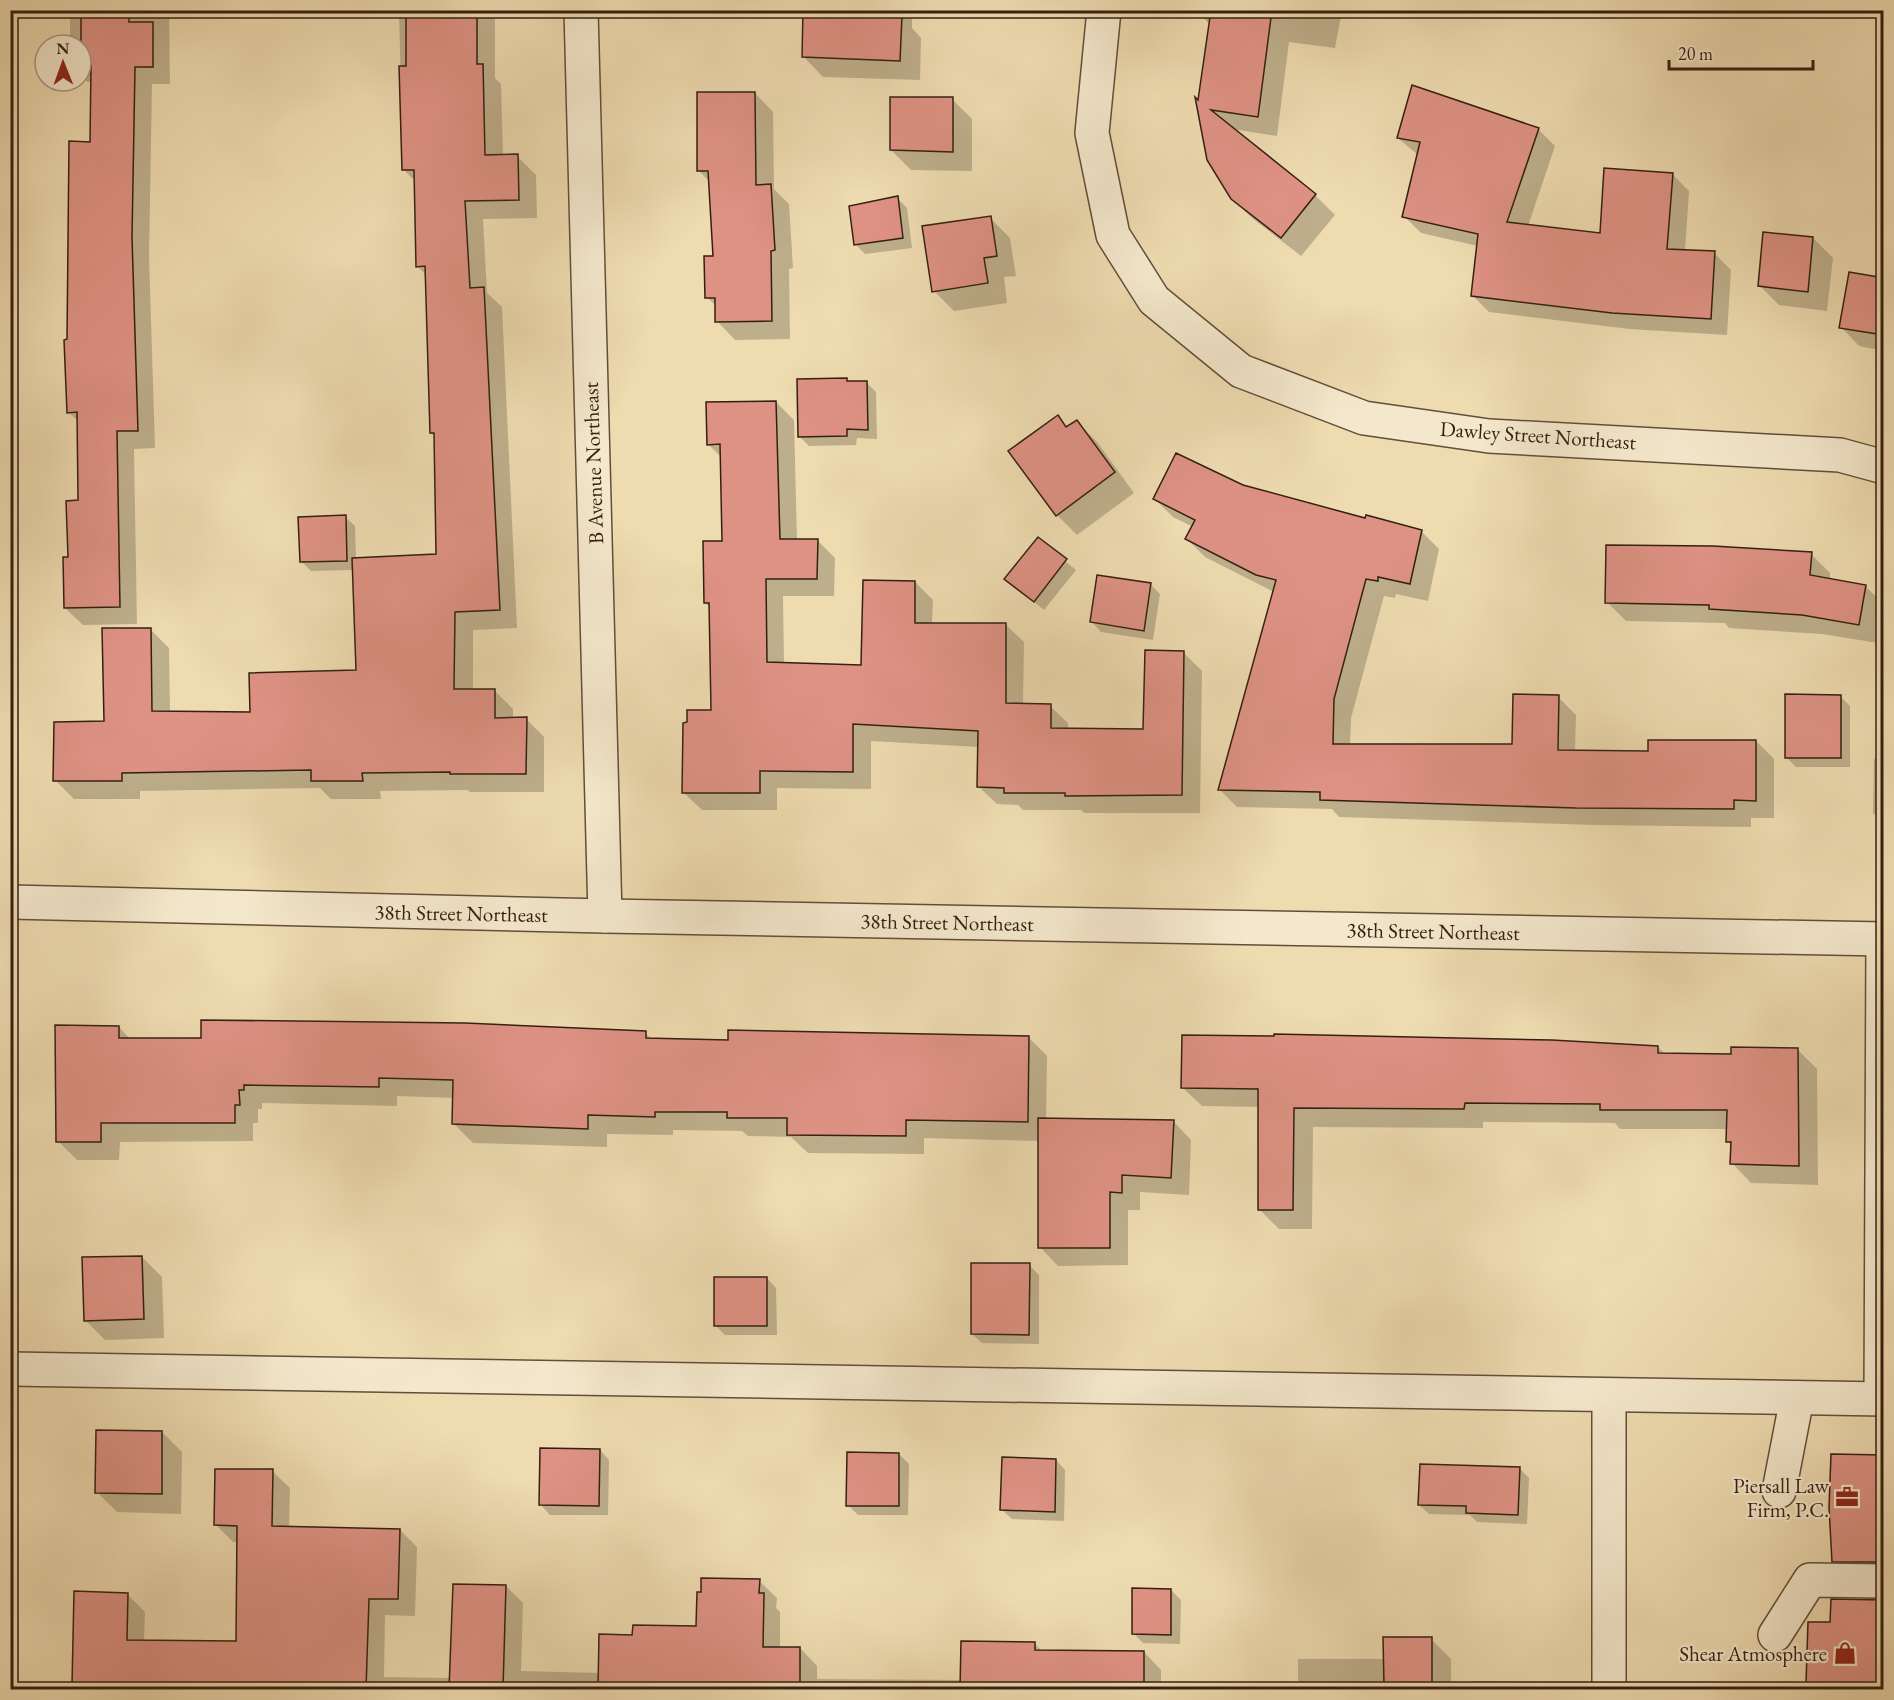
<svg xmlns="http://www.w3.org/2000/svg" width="1894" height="1700" font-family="'EB Garamond',serif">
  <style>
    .shadow { fill: #0003 }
    .building { fill: #de9284; stroke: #351f12; stroke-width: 1.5 }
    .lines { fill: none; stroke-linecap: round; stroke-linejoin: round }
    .minor-casing { stroke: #634e3a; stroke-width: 36 }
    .minor { stroke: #f4e8cc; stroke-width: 33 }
    .labels { text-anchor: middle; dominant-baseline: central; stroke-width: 4.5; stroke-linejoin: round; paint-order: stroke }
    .street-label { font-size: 21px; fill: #351f12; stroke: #f4e8cc }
    .poi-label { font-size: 21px; fill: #351f12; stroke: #f4e8cc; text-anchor: end }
  </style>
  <rect width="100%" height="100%" fill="#eedbb0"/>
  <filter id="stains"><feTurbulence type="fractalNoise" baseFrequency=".00333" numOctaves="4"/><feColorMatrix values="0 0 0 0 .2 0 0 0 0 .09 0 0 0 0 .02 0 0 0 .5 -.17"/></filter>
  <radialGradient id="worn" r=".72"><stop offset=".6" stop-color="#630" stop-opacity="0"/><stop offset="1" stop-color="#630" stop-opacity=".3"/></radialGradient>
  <g class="shadow">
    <path d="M 70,10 L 169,10 L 170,84 L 152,84 L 149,256 L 155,448 L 134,449 L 137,624 L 83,625 L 65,608 L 70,558 L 80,502 L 79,422 L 68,412 L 68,341 L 92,144 L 92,82 L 87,82 L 81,76 L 81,45 L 70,45 Z"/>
    <path d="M 399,10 L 495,10 L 495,78 L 501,84 L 503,156 L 517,156 L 536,175 L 537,218 L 483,219 L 487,293 L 502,307 L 517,628 L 473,630 L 473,690 L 494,690 L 513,709 L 513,719 L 526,719 L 544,737 L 544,792 L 470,792 L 468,790 L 380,791 L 381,799 L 331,799 L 320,788 L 140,791 L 140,799 L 74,799 L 55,780 L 105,723 L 150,629 L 169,648 L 170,713 L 251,713 L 358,672 L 354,570 L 311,571 L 301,561 L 345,517 L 355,526 L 356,559 L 437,556 L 435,437 L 431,433 L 427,276 L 417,266 L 416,182 L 403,169 Z"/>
    <path d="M 805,10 L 904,10 L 912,19 L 912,28 L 921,38 L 920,80 L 823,77 L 803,56 Z"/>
    <path d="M 1197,10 L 1342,10 L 1335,48 L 1289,42 L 1277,136 L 1232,129 L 1315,195 L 1335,215 L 1301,256 L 1252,218 L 1232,198 L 1199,102 L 1210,25 Z"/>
    <path d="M 755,93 L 773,112 L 774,189 L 789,204 L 793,268 L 789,269 L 790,339 L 735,340 L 717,321 L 717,307 L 707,297 L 715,258 L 710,182 L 698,170 Z"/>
    <path d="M 952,99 L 972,119 L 972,171 L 911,170 L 891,150 Z"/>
    <path d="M 1538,129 L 1555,146 L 1528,226 L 1601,234 L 1672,174 L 1689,191 L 1685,251 L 1714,253 L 1731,270 L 1727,335 L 1630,329 L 1489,312 L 1472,295 L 1478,246 L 1421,233 L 1404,216 L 1418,155 L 1398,138 Z"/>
    <path d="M 897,198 L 907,208 L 912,248 L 865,254 L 855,244 Z"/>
    <path d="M 990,218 L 1010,238 L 1016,276 L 1004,277 L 1007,303 L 954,311 L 934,291 Z"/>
    <path d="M 1813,238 L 1833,258 L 1827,311 L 1779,305 L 1759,285 Z"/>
    <path d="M 1884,280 L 1884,351 L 1859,346 L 1841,327 Z"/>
    <path d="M 846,380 L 849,383 L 866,382 L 876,392 L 877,439 L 857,438 L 856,445 L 809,446 L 799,436 Z"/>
    <path d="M 776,402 L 794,420 L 797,540 L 817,540 L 835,558 L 834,596 L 783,596 L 784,664 L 862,667 L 915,582 L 933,600 L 932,625 L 1006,625 L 1024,642 L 1023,705 L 1050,706 L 1068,723 L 1068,729 L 1144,731 L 1184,653 L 1202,671 L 1200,813 L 1084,813 L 1081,810 L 1023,810 L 1018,805 L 997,804 L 979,787 L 979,747 L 871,741 L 871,789 L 777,788 L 777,810 L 702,810 L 684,793 L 713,711 L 711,608 L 705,603 L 724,542 L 722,458 L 708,444 Z"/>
    <path d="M 1058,417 L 1068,428 L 1077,422 L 1097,442 L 1134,493 L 1077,535 L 1057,515 Z"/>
    <path d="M 1242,487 L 1367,520 L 1421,531 L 1439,549 L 1428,601 L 1396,594 L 1395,598 L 1384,596 L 1351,718 L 1350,745 L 1514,746 L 1558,697 L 1576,715 L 1575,752 L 1650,753 L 1756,741 L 1774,759 L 1774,818 L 1751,818 L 1751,827 L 1595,825 L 1339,817 L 1332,809 L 1237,807 L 1219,789 L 1274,592 L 1205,557 L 1187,539 L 1193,527 L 1173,517 L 1155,499 Z"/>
    <path d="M 1038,539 L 1076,570 L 1044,610 L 1006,579 Z"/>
    <path d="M 1811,554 L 1830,573 L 1830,580 L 1865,586 L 1881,601 L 1884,583 L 1884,626 L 1881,624 L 1878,643 L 1822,634 L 1729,628 L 1725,623 L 1626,621 L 1607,602 Z"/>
    <path d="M 1150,584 L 1160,594 L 1153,640 L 1101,632 L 1092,622 Z"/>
    <path d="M 1841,697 L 1850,706 L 1850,767 L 1796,767 L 1786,757 Z"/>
    <path d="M 1874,759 L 1884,759 L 1884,824 L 1873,813 Z"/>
    <path d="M 119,1027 L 130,1039 L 645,1033 L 652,1039 L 730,1041 L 1028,1037 L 1047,1056 L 1046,1119 L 1173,1121 L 1191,1140 L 1189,1195 L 1140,1192 L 1140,1210 L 1128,1210 L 1128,1265 L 1058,1266 L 1040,1247 L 1040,1141 L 924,1138 L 924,1154 L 808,1153 L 791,1137 L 748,1136 L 742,1131 L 673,1130 L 673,1135 L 607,1134 L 607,1147 L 473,1143 L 454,1124 L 454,1098 L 397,1096 L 397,1106 L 262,1103 L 262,1109 L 258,1109 L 258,1123 L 253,1123 L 253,1141 L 120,1142 L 119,1160 L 77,1160 L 58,1141 Z"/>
    <path d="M 1658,1047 L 1665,1054 L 1732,1056 L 1797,1049 L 1817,1069 L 1818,1185 L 1751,1183 L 1732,1163 L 1728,1129 L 1620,1129 L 1615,1123 L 1483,1122 L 1483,1128 L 1313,1127 L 1312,1229 L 1279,1229 L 1259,1209 L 1260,1107 L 1202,1106 L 1182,1087 Z"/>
    <path d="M 142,1257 L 162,1277 L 164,1338 L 105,1340 L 85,1320 Z"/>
    <path d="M 1029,1265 L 1039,1275 L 1039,1344 L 982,1343 L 972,1334 Z"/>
    <path d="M 767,1278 L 776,1288 L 777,1335 L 725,1335 L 715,1325 Z"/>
    <path d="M 162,1432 L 182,1452 L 181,1514 L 117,1512 L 97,1492 Z"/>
    <path d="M 600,1450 L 609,1460 L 608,1515 L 550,1515 L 541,1505 Z"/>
    <path d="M 899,1454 L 909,1464 L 908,1515 L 858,1515 L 848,1505 Z"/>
    <path d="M 1884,1456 L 1884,1583 L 1854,1581 L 1833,1561 Z"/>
    <path d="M 1056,1460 L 1065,1470 L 1064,1521 L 1012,1519 L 1002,1510 Z"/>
    <path d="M 1519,1468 L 1529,1478 L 1527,1524 L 1477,1522 L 1470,1515 L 1429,1514 L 1419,1505 Z"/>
    <path d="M 272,1471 L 290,1488 L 289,1528 L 400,1530 L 417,1547 L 415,1616 L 385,1615 L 384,1677 L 451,1678 L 506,1586 L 523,1603 L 521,1671 L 600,1673 L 634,1637 L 697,1628 L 759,1581 L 777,1598 L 776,1608 L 780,1612 L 780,1648 L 800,1648 L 817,1666 L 817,1679 L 962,1680 L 1034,1643 L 1042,1651 L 1144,1652 L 1161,1670 L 1161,1690 L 79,1690 L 73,1684 L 127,1594 L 145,1612 L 144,1641 L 238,1642 L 239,1542 L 233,1542 L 216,1525 Z"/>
    <path d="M 1171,1590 L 1181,1600 L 1180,1644 L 1143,1643 L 1133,1633 Z"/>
    <path d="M 1884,1601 L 1884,1690 L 1807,1690 L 1810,1623 L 1831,1624 Z"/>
    <path d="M 1431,1639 L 1451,1659 L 1451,1690 L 1292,1690 L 1292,1683 L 1298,1683 L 1298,1659 L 1385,1659 Z"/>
    <path d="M 1474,1681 L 1541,1682 L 1549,1690 L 1474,1690 Z"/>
  </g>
  <g class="building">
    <path d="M 81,10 L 129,10 L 129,22 L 153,22 L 153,67 L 135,67 L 132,237 L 138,431 L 117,431 L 120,607 L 64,608 L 63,557 L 68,557 L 66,501 L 78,500 L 77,412 L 67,413 L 64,340 L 67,339 L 69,141 L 90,142 L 91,66 L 81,65 Z"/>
    <path d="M 406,10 L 477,10 L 477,64 L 483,64 L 485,155 L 518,154 L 519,200 L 465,201 L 470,288 L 484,287 L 500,610 L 455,612 L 454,689 L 495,689 L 495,718 L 527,717 L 526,774 L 450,774 L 450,772 L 362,773 L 363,781 L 311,781 L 311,770 L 122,773 L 122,781 L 53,781 L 54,722 L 104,721 L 102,628 L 151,628 L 152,711 L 250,712 L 249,673 L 356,670 L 352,558 L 436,554 L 434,433 L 430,433 L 425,266 L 416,267 L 414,170 L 402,170 L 399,66 L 406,66 Z"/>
    <path d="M 803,10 L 892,10 L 892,16 L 902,16 L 900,61 L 802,57 Z"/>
    <path d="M 1211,10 L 1272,10 L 1258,117 L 1211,110 L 1316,194 L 1281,238 L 1231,199 L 1207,160 L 1195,97 L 1198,100 Z"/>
    <path d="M 1412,85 L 1539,128 L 1507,222 L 1600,233 L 1604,168 L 1673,173 L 1667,249 L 1715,251 L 1711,319 L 1612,313 L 1471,296 L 1478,234 L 1402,217 L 1420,142 L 1397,138 Z"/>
    <path d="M 697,92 L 755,92 L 756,185 L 771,184 L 775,250 L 771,251 L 772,321 L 715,322 L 715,298 L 705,298 L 704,256 L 713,256 L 708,171 L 697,171 Z"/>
    <path d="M 890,97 L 953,97 L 953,152 L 890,150 Z"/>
    <path d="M 898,196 L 903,238 L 854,245 L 849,206 Z"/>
    <path d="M 991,216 L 997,256 L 984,258 L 988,283 L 932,292 L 922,226 Z"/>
    <path d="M 1763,232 L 1813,237 L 1808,292 L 1758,286 Z"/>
    <path d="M 1849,272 L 1884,278 L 1884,335 L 1839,328 Z"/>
    <path d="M 847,378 L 847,381 L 867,381 L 868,430 L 847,429 L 847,436 L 798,437 L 797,379 Z"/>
    <path d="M 776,401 L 780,539 L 818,539 L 817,579 L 766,579 L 767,662 L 861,665 L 863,580 L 915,581 L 915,623 L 1006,623 L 1006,703 L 1051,704 L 1051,728 L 1143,729 L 1145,650 L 1184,651 L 1182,795 L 1065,796 L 1065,793 L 1004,793 L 1004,788 L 977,787 L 978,731 L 853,724 L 853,772 L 760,771 L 760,793 L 682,793 L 683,723 L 687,722 L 687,710 L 711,710 L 709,603 L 704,603 L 703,541 L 722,541 L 720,444 L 707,445 L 706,402 Z"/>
    <path d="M 1058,415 L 1066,427 L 1077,420 L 1115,472 L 1056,516 L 1008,451 Z"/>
    <path d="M 1176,453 L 1243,485 L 1365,518 L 1366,515 L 1422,530 L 1410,584 L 1378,577 L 1378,581 L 1366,579 L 1334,699 L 1333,744 L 1512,744 L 1513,694 L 1559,695 L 1558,750 L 1648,751 L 1648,740 L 1756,740 L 1756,801 L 1734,800 L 1734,809 L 1576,808 L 1320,800 L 1320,792 L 1218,790 L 1276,580 L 1256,575 L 1185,539 L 1195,520 L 1153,499 Z"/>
    <path d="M 346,515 L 347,561 L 300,562 L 298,517 Z"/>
    <path d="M 1038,537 L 1067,559 L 1034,602 L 1004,579 Z"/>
    <path d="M 1606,545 L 1713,546 L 1812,552 L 1810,575 L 1866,585 L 1859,625 L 1802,615 L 1709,609 L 1709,605 L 1605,603 Z"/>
    <path d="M 1097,575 L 1151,583 L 1144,631 L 1090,622 Z"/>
    <path d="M 1785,694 L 1841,695 L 1841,758 L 1785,758 Z"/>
    <path d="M 201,1020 L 465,1023 L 646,1031 L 646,1038 L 728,1040 L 728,1030 L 1029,1036 L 1028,1122 L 906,1120 L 906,1136 L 787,1135 L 787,1118 L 727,1118 L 727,1112 L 655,1112 L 655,1117 L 588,1115 L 588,1129 L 452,1124 L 453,1080 L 379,1078 L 379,1087 L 244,1085 L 244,1090 L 239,1090 L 240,1105 L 235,1105 L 235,1123 L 101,1123 L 101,1142 L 56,1142 L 55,1025 L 119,1026 L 119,1038 L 201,1038 Z"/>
    <path d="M 1274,1034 L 1552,1040 L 1658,1046 L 1658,1053 L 1731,1054 L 1731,1047 L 1798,1048 L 1799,1166 L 1730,1164 L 1731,1142 L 1726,1142 L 1727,1110 L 1600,1110 L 1600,1104 L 1465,1103 L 1464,1109 L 1294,1108 L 1293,1210 L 1258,1210 L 1258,1089 L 1181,1088 L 1182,1035 L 1274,1036 Z"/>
    <path d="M 1038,1118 L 1174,1120 L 1171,1178 L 1122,1175 L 1122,1193 L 1110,1192 L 1110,1248 L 1038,1248 Z"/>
    <path d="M 142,1256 L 144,1319 L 84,1321 L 82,1257 Z"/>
    <path d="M 971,1263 L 1030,1263 L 1029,1335 L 971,1334 Z"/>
    <rect x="714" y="1277" width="53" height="49"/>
    <path d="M 96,1430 L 162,1431 L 162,1494 L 95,1493 Z"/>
    <path d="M 540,1448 L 600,1449 L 599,1506 L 539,1505 Z"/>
    <path d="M 847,1452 L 899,1453 L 899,1506 L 846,1506 Z"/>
    <path d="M 1831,1454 L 1884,1455 L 1884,1562 L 1832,1562 L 1829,1508 Z"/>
    <path d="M 1002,1457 L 1056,1459 L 1055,1512 L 1000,1510 Z"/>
    <path d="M 1420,1464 L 1520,1467 L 1518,1515 L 1466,1513 L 1466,1506 L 1418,1505 Z"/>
    <path d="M 215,1469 L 273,1469 L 272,1526 L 400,1529 L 398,1599 L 369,1599 L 366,1689 L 78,1689 L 78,1685 L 72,1685 L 74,1591 L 128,1593 L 127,1640 L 236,1641 L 237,1526 L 214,1525 Z"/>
    <path d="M 701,1578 L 760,1579 L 759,1593 L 764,1593 L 763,1647 L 800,1647 L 800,1689 L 598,1689 L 599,1634 L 632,1635 L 633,1625 L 696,1626 L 697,1592 L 701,1592 Z"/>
    <path d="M 453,1584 L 506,1585 L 503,1689 L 449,1689 Z"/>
    <path d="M 1132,1588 L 1171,1589 L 1171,1635 L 1132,1634 Z"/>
    <path d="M 1831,1599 L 1884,1600 L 1884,1687 L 1806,1684 L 1808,1622 L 1830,1622 Z"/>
    <path d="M 1383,1637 L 1432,1637 L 1432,1686 L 1384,1686 Z"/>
    <path d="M 961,1641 L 1035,1642 L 1035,1650 L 1144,1651 L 1144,1689 L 960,1689 Z"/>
  </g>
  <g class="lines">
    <g class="minor-casing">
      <g id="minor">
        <path d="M 581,10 L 605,916"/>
        <path d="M 1104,10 L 1092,133 L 1113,235 L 1154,300 L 1241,371 L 1364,418 L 1489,436 L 1840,455 L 1884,467"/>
        <path d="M 10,902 L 605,916 L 1884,939"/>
        <path d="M 10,1369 L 1884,1399"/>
        <path d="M 1881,1399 L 1883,939"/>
        <path d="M 1779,1491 L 1797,1398"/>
        <path d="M 1775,1635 L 1810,1580 L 1884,1581"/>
        <path d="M 1609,1690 L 1609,1395"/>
      </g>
    </g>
    <use href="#minor" class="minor"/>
  </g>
  <defs>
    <g id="office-bare" transform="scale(1.8)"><path d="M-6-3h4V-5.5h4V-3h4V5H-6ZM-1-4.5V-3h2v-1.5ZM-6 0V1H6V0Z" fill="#8f2418" stroke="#f4e8cc" stroke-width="2.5" paint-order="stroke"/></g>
    <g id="shop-bare" transform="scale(1.8)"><path d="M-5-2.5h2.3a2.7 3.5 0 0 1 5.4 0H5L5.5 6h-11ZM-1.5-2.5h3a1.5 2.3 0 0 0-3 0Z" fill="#8f2418" stroke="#f4e8cc" stroke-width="2.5" paint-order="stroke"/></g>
  </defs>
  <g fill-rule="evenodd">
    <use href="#office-bare" x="1847" y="1497"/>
    <use href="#shop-bare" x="1845" y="1653"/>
  </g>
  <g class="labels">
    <g class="street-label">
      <text transform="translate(1538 435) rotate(4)">Dawley Street Northeast</text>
      <text transform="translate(593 463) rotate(-92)">B Avenue Northeast</text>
      <text transform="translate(461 913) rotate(1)">38th Street Northeast</text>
      <text transform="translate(947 922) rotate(1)">38th Street Northeast</text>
      <text transform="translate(1433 931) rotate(1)">38th Street Northeast</text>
    </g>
    <g class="poi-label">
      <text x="1829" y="1485">Piersall Law<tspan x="1829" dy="24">Firm, P.C.</tspan></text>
      <text x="1827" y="1653">Shear Atmosphere</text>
    </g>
  </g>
  <rect width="1894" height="1700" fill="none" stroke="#eedbb0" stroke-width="36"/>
  <rect x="12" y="12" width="1870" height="1676" fill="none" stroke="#351f12" stroke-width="3"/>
  <rect x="18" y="18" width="1858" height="1664" fill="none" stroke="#351f12" stroke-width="1.5"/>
  <g transform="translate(63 63) rotate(359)"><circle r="28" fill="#f4e8cc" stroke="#a89882" stroke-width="1.5"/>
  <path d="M0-4.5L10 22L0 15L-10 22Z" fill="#8f2418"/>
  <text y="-9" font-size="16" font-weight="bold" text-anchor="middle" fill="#351f12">N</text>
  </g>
  <path d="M1669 60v9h144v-9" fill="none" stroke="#351f12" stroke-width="3"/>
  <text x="1678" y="60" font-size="18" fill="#351f12" stroke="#f4e8cc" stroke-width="4.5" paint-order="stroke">20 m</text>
  <rect width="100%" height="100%" filter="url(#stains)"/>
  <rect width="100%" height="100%" fill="url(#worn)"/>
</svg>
